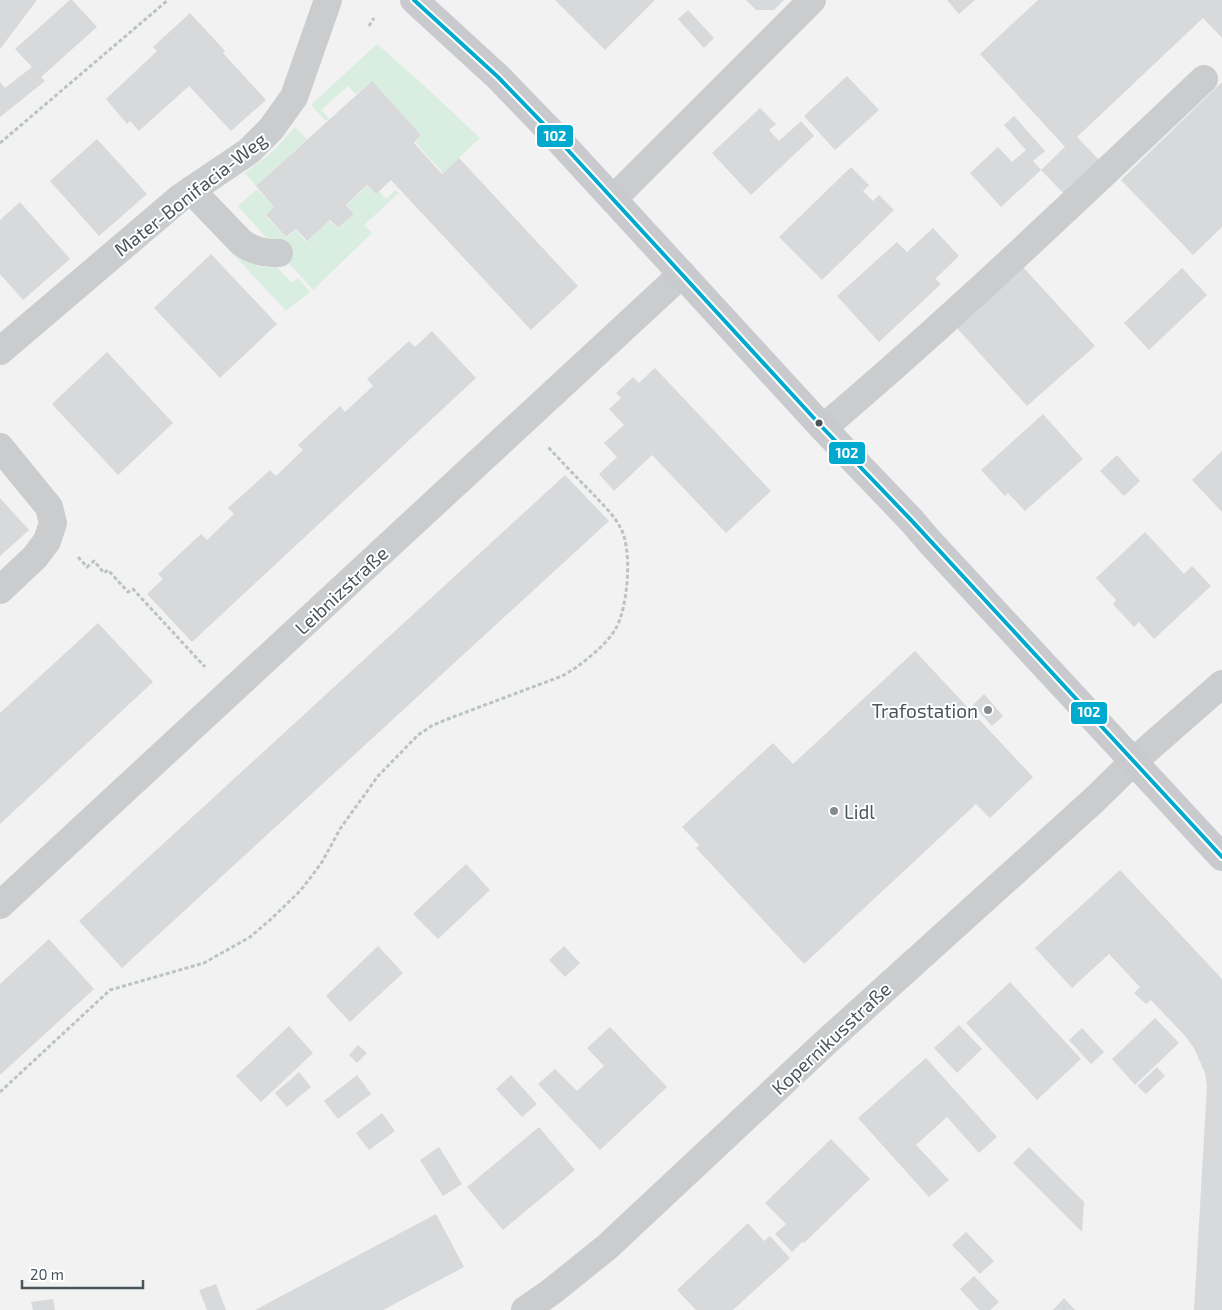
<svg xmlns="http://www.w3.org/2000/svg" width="1222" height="1310" font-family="'Exo 2',sans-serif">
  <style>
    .green { fill: #d9eee0 }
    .building { fill: #d8d9db }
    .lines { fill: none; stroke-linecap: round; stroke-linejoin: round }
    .path { stroke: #bac4c0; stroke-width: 3; stroke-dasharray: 4 2.5; stroke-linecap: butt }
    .minor { stroke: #cacccd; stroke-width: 28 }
    .major { stroke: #c8cacd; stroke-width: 28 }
    .bus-1-casing { stroke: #fff; stroke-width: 8 }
    .bus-1 { stroke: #00a9ce; stroke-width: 4 }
    .bus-dot { fill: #4b555c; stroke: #fff; stroke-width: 2 }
    .poi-dot { fill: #858c90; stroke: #fff; stroke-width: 2 }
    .labels { text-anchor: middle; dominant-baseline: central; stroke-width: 4; stroke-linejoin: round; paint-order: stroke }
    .street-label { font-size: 19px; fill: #4b555c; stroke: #fff }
    .poi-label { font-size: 19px; fill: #4b555c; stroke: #fff; text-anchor: end }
    .line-badge { stroke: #fff; stroke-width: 2 }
    .badge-label { font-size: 14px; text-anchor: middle; font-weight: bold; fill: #fff }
  </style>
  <rect width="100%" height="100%" fill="#f2f2f2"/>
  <g class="green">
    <path d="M 377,44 L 418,80 L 480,138 L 443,173 L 416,143 L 421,135 L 372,81 L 356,94 L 348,86 L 321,110 L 329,119 L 326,121 L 311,105 Z"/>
    <path d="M 295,127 L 307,139 L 256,186 L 245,173 L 272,152 Z"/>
    <path d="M 367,186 L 376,194 L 379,191 L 386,199 L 395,190 L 399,193 L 364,225 L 372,233 L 313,290 L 238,206 L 257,189 L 274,207 L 265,215 L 286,238 L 296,230 L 306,242 L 329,221 L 338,229 L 354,214 L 347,205 Z"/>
    <path d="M 191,209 L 247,261 L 258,266 L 278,268 L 292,283 L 298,278 L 310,292 L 286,311 Z"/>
  </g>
  <g class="building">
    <path d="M 0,0 L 37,0 L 0,49 Z"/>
    <path d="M 70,0 L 72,0 L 97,27 L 41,77 L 45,81 L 0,117 L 0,82 L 5,88 L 32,67 L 15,49 Z"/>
    <path d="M 555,0 L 655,0 L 605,50 Z"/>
    <path d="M 746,0 L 784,0 L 774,10 L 756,10 Z"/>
    <path d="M 947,0 L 975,0 L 959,14 Z"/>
    <path d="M 1038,0 L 1222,0 L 1222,38 L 1203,18 L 1077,137 L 1102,163 L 1066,196 L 1041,170 L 1065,147 L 980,54 Z"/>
    <path d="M 688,10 L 714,38 L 704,48 L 678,19 Z"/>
    <path d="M 190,13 L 225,51 L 223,53 L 266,100 L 231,131 L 189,86 L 139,131 L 130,121 L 127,124 L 106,99 L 157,51 L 153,47 Z"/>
    <path d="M 847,76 L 879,110 L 835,150 L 804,116 Z"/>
    <path d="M 372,81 L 421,135 L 414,143 L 442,174 L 459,158 L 578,286 L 531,330 L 391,180 L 376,194 L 367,185 L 346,205 L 354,214 L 338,228 L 330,220 L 307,241 L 296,229 L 286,237 L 266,215 L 274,207 L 256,186 Z"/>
    <path d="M 1222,82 L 1222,227 L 1193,255 L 1121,180 Z"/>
    <path d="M 760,108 L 776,124 L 769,130 L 779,141 L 801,121 L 814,136 L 751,195 L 712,153 Z"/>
    <path d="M 1014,116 L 1045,151 L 1033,161 L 1041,170 L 1001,207 L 970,173 L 998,147 L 1012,162 L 1026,150 L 1004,125 Z"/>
    <path d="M 97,139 L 147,194 L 99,236 L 50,181 Z"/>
    <path d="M 851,167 L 869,185 L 863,191 L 873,201 L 879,195 L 894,210 L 822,280 L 779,237 Z"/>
    <path d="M 20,202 L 70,259 L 23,300 L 0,274 L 0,220 Z"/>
    <path d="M 933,228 L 959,256 L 935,279 L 941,284 L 879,342 L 837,296 L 897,242 L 907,252 Z"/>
    <path d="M 211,254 L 277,324 L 220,378 L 154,308 Z"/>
    <path d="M 1023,267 L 1095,346 L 1027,406 L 956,327 Z"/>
    <path d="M 1182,268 L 1207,295 L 1149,350 L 1124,323 Z"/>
    <path d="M 432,331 L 476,378 L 192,642 L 147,594 L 163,579 L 158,574 L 201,534 L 207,540 L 234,514 L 228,508 L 270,470 L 276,476 L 303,450 L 298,445 L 340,406 L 345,412 L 373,386 L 367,379 L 409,341 L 415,347 Z"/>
    <path d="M 107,352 L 173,423 L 118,475 L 52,404 Z"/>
    <path d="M 655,368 L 771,491 L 726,533 L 652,455 L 614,491 L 599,474 L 617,457 L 604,443 L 624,425 L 609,409 L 621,398 L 616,393 L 633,377 L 639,383 Z"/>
    <path d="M 1043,414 L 1083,459 L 1025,511 L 1008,493 L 1005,496 L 981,470 Z"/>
    <path d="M 1222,451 L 1222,512 L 1192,480 Z"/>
    <path d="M 1117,455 L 1140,481 L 1124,496 L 1100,471 Z"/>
    <path d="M 565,475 L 609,521 L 122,968 L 79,921 Z"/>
    <path d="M 0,498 L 29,530 L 0,556 Z"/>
    <path d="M 1145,532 L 1184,574 L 1192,566 L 1211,586 L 1154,639 L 1139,622 L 1134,627 L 1113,604 L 1116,600 L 1096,578 Z"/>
    <path d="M 98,623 L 153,682 L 0,824 L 0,713 Z"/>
    <path d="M 915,651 L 1033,777 L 990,818 L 976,804 L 804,964 L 696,848 L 699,845 L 682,827 L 773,743 L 793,764 Z"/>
    <path d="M 984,694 L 1003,716 L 992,726 L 973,705 Z"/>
    <path d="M 466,864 L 490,890 L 438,939 L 413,914 Z"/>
    <path d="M 1120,870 L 1222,979 L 1222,1310 L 1194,1310 L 1207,1086 L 1205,1073 L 1194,1048 L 1186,1037 L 1151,1000 L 1146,1004 L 1134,993 L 1140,987 L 1109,954 L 1072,988 L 1035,948 Z"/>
    <path d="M 49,939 L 94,989 L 0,1075 L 0,984 Z"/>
    <path d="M 378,946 L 403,973 L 350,1022 L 326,996 Z"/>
    <path d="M 564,946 L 580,963 L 565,977 L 549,960 Z"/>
    <path d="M 1010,982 L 1081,1059 L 1037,1100 L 966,1023 Z"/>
    <path d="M 1155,1018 L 1179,1043 L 1135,1085 L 1112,1059 Z"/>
    <path d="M 959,1025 L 982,1049 L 957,1073 L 934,1048 Z"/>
    <path d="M 289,1026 L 313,1053 L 261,1102 L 236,1076 Z"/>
    <path d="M 610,1027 L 667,1087 L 600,1150 L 538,1084 L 555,1069 L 577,1091 L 604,1066 L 587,1048 Z"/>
    <path d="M 1082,1028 L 1104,1052 L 1091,1064 L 1069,1040 Z"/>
    <path d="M 358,1045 L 367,1053 L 357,1063 L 349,1055 Z"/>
    <path d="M 926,1058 L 997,1137 L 979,1153 L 947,1117 L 916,1145 L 949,1180 L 929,1197 L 858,1118 Z"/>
    <path d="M 1157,1067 L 1165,1076 L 1146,1094 L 1137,1086 Z"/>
    <path d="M 299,1072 L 311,1087 L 287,1107 L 275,1093 Z"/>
    <path d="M 357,1075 L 371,1094 L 338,1119 L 324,1101 Z"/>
    <path d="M 511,1075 L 537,1104 L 522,1117 L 496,1089 Z"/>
    <path d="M 382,1113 L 395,1131 L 369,1150 L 356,1133 Z"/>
    <path d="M 539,1127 L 575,1170 L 503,1230 L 467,1187 Z"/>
    <path d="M 831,1139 L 870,1179 L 804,1243 L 802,1242 L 792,1252 L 775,1234 L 786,1224 L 765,1203 Z"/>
    <path d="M 439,1147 L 462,1184 L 443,1196 L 420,1160 Z"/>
    <path d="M 1029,1147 L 1084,1202 L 1082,1232 L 1013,1163 Z"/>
    <path d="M 436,1214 L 464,1267 L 383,1310 L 255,1310 Z"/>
    <path d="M 748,1223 L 764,1241 L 770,1236 L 790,1258 L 733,1310 L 696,1310 L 677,1290 Z"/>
    <path d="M 966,1232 L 994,1261 L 980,1274 L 952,1245 Z"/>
    <path d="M 974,1276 L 999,1302 L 990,1310 L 979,1310 L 960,1289 Z"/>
    <path d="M 216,1284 L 226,1310 L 207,1310 L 199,1290 Z"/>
    <path d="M 1064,1298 L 1075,1310 L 1053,1310 Z"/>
    <path d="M 53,1299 L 55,1310 L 33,1310 L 31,1302 Z"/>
  </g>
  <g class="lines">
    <g class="path">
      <path d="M 369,26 L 374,18"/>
      <path d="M 0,143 L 168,0"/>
      <path d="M 78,557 L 87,567 L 94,561 L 104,573 L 108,570 L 128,592 L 133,589 L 205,667"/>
      <path d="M 0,1092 L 110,990 L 204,963 L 250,937 L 270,920 L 300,891 L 311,877 L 322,862 L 340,829 L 378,776 L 418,735 L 433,725 L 453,717 L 562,676 C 578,668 608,644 616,628 C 628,607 633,548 620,527 C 614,515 602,504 593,494 C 578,479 563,463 548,447"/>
    </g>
    <g class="minor">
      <path d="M 191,190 L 241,242 C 253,251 265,254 279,253"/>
      <path d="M 613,199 L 812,0"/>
      <path d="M 0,351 L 181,197 L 249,151 L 271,129 L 294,97 L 328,0"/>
      <path d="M 823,428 C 954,317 1079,197 1204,79"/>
      <path d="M 0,447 L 49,507 L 53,523 L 47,541 L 35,557 L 0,590"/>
      <path d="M 0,905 L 682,274"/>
      <path d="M 525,1310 L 551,1292 L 607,1247 L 825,1043 L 1093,801 L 1134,761 L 1222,684"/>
    </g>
    <path class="major" d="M 414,0 L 498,77 L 555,136 L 823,428 L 912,521 L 929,541 L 1222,857"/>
    <g class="bus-1-casing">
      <path id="bus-1" d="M 414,0 L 498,77 L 555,136 L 823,428 L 912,521 L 1222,857"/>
    </g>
    <use href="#bus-1" class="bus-1"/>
  </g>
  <circle class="bus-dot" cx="819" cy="423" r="4.5"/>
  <g class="poi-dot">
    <circle cx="988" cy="710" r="5"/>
    <circle cx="834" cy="811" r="5"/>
  </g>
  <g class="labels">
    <g class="street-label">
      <text transform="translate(190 194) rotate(-38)">Mater-Bonifacia-Weg</text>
      <text transform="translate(341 590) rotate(-43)">Leibnizstraße</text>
      <text transform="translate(831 1038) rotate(-43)">Kopernikusstraße</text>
    </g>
    <g class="poi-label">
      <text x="978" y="710">Trafostation</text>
      <text x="844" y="811" text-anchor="start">Lidl</text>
    </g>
  </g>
  <g class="line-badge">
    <rect x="536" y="124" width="38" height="24" rx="5" fill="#00a9ce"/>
    <rect x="828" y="441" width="38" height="24" rx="5" fill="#00a9ce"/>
    <rect x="1070" y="701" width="38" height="24" rx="5" fill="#00a9ce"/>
  </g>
  <g class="badge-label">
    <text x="555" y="141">102</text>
    <text x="847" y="458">102</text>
    <text x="1089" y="717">102</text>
  </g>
  <path d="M22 1280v8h121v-8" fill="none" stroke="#4b555c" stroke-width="2.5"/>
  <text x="30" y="1280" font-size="15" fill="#4b555c" stroke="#ffffff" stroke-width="4" paint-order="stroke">20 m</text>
</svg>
